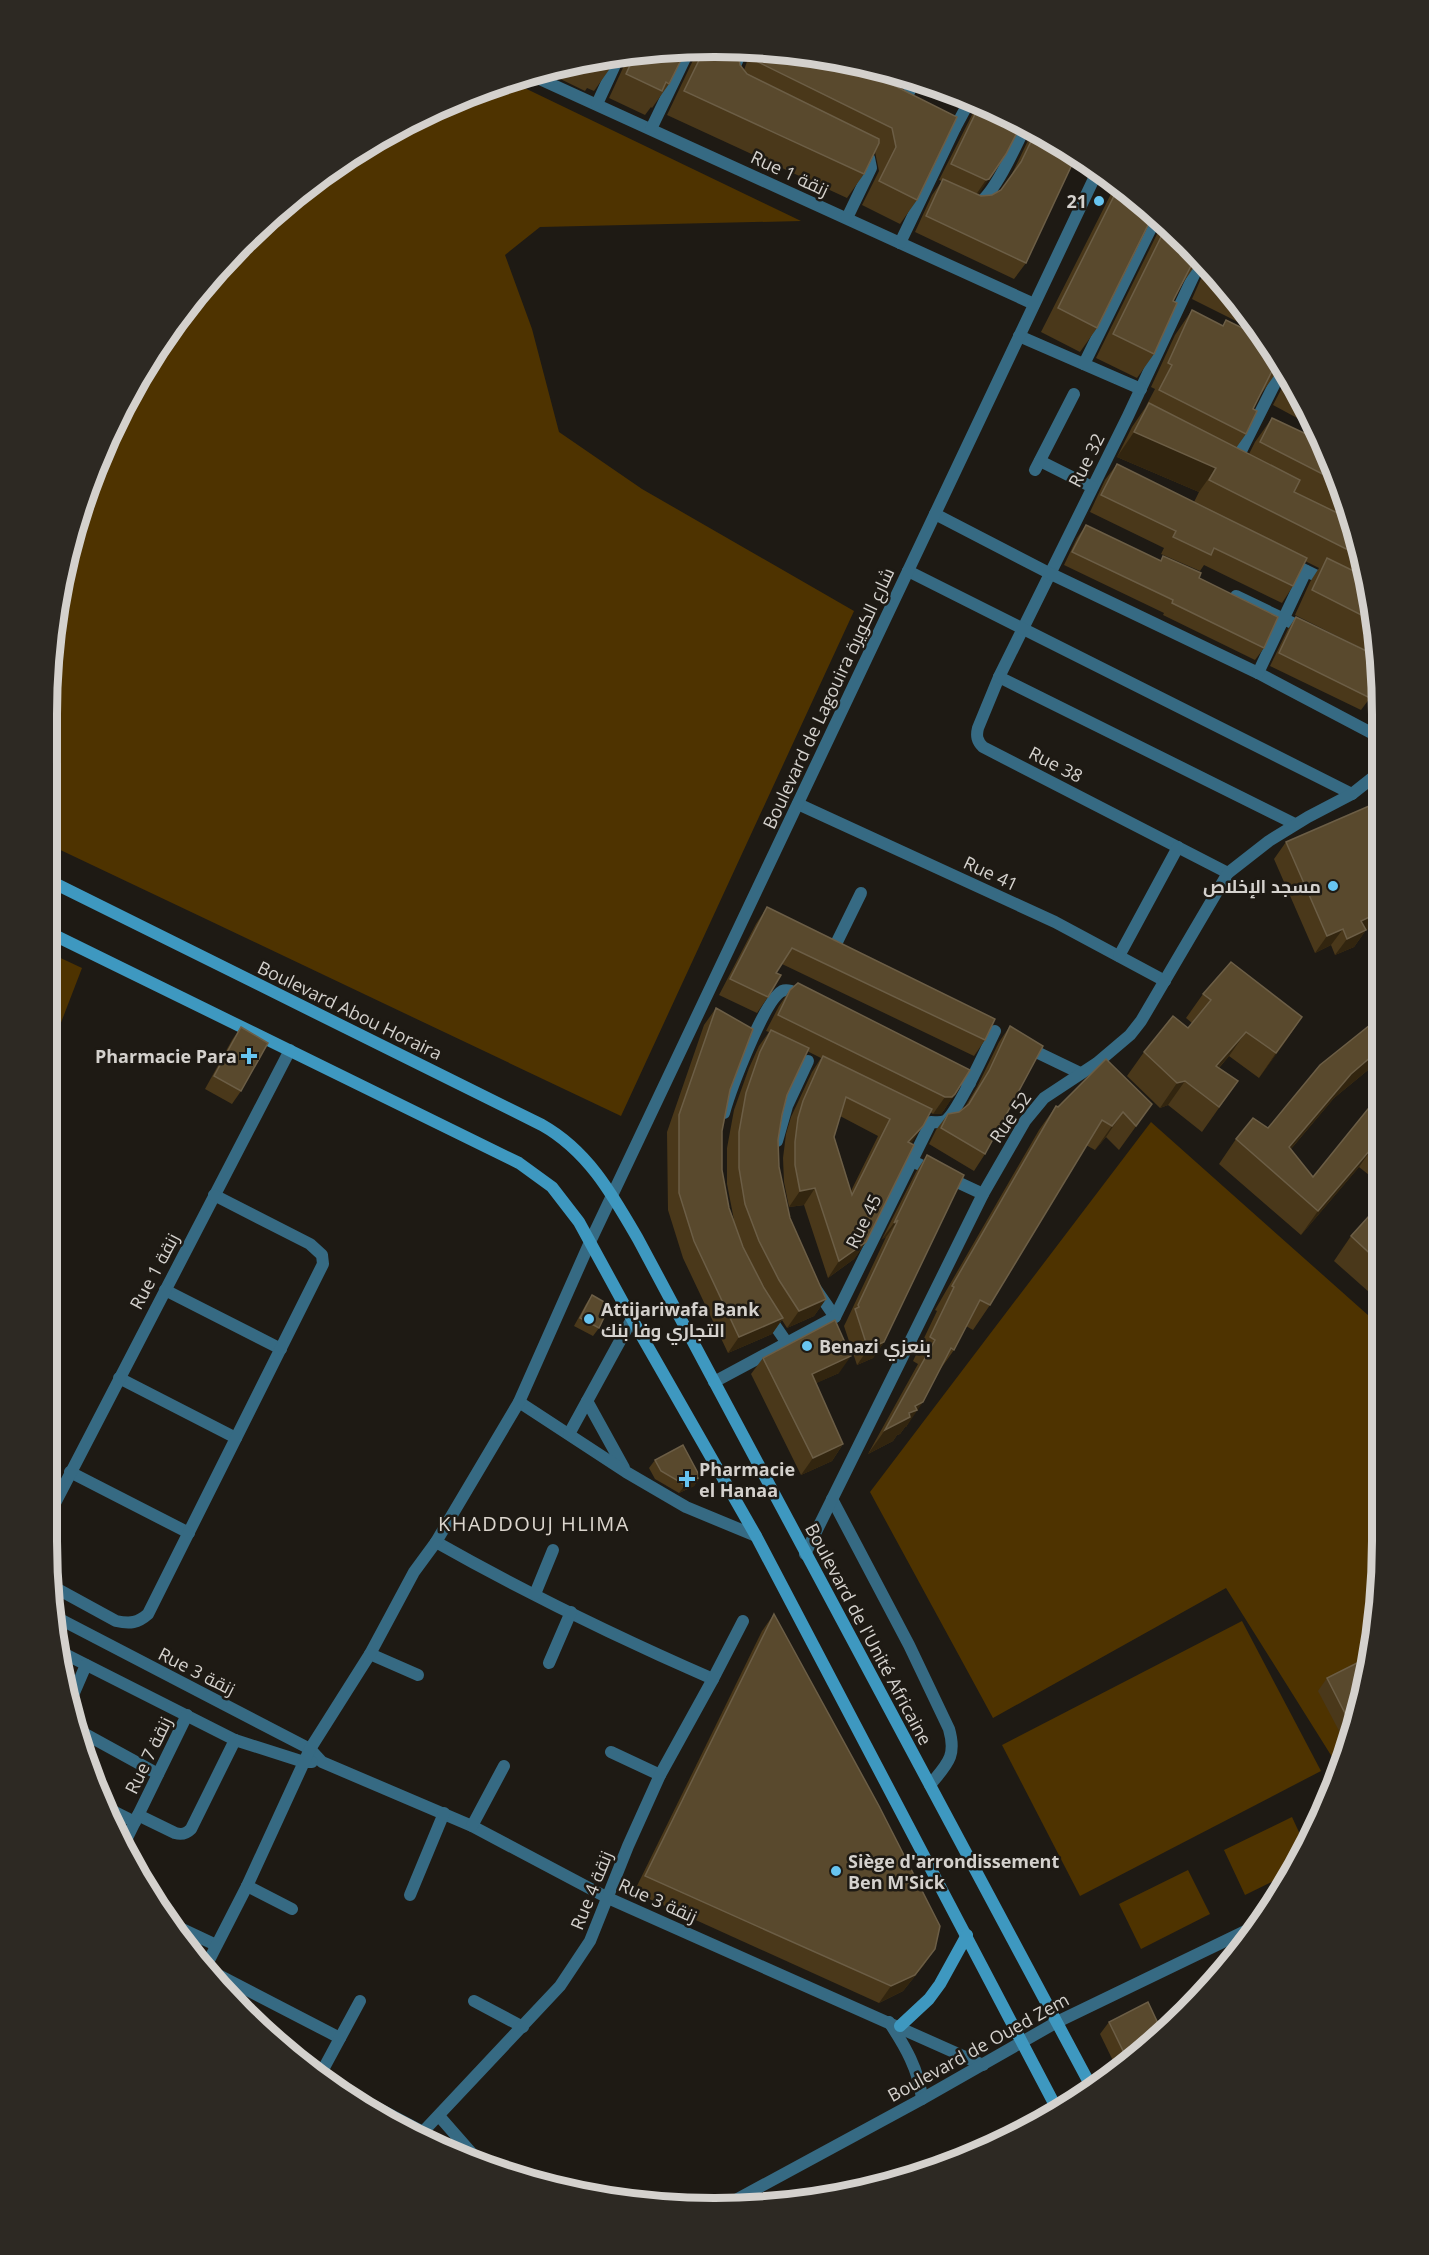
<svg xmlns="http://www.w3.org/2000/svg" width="1429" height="2255" font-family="'Open Sans',Cairo,sans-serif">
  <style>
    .green { fill: #4e3300 }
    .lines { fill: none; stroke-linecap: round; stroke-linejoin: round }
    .street { stroke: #366a83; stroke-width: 12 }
    .secondary { stroke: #3e98c0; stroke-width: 12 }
    .wall { fill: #4a381a; fill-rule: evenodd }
    .shaded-wall { fill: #32250f }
    .building { fill: #59492d; stroke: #6c5e46; stroke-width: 1.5; fill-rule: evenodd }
    .poi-dot { fill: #67c4f0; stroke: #1e1a14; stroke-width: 2 }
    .labels { text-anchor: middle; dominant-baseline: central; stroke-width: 5; stroke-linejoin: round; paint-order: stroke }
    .street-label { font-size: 18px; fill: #d4d1cd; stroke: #1e1a14 }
    .poi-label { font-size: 18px; font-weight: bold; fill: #d4d1cd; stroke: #1e1a14; text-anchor: start }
    .neighbourhood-label { font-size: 20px; letter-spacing: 1.5px; fill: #dcd6ce; stroke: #1e1a14 }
    .rim { fill: none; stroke: #d4d1cd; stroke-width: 8 }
  </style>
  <rect width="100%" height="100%" fill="#1e1a14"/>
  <g class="green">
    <path d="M 508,80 L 801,221 L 540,227 L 505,255 L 532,329 L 559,432 L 642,489 L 854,611 L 621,1116 L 52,846 L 52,628 L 97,459 L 185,308 L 274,212 L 381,136 Z"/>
    <path d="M 52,954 L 82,968 L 52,1046 Z"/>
    <path d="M 1151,1122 L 1378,1324 L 1377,1627 L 1339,1768 L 1226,1588 L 993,1718 L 870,1492 Z"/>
    <path d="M 1242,1621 L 1321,1771 L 1080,1896 L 1002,1745 Z"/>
    <path d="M 1292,1817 L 1304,1843 L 1286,1875 L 1245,1895 L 1224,1850 Z"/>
    <path d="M 1188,1870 L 1210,1914 L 1141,1949 L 1119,1904 Z"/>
  </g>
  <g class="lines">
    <g class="street">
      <path d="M 732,72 L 743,48"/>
      <path d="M 531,75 L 1034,304"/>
      <path d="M 904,103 L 915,79"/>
      <path d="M 597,104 L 620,54"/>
      <path d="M 955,128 L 970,100"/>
      <path d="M 651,129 L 689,50"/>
      <path d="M 976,204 C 993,199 1017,143 1026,125"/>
      <path d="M 847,218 L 871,168 L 869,158 L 860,152"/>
      <path d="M 900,243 L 955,128 L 937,119"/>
      <path d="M 1201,260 L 1128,416 L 999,677 L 978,728 C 976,736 977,741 983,747 L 1228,873"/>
      <path d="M 1019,336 L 1141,389"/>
      <path d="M 1084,364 L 1152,226"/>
      <path d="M 1040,461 L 1092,487"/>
      <path d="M 1234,465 L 1283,367"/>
      <path d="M 1035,470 L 1074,394"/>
      <path d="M 935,514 L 1049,573 L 1258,673 L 1381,738"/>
      <path d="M 1288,562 L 1329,582"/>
      <path d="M 908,571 L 1352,794"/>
      <path d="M 1236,596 L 1307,630"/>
      <path d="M 1258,673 L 1306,571"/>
      <path d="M 999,677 L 1295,824"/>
      <path d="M 798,804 L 1055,922 L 1165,981"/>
      <path d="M 832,952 L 861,893"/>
      <path d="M 1119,956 L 1178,847"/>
      <path d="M 1026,1047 L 1080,1073"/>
      <path d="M 949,1073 L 970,1083"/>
      <path d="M 724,1113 C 730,1092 764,1000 782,991 C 789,988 797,994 804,997"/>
      <path d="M 777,1141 L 787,1106 L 808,1061"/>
      <path d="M 912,1161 L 983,1194"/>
      <path d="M 815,1288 L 835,1317"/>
      <path d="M 165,1290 L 281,1349"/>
      <path d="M 767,1314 L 787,1343"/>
      <path d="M 119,1378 L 236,1438"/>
      <path d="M 714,1382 L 835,1317 L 931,1122 C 936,1122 940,1123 945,1121 C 957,1114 987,1047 995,1031"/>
      <path d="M 587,1401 L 624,1468"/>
      <path d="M 519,1402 L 626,1472 L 686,1507 L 756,1536"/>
      <path d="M 569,1434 L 632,1319"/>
      <path d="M 70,1472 L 189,1533"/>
      <path d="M 832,1499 L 909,1645 L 949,1729 C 957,1757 947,1764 930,1785"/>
      <path d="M 52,1509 L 290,1050"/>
      <path d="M 436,1542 C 526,1593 619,1638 713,1679"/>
      <path d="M 805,1554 L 983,1194 L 1025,1121 L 1044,1098 L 1097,1063 L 1130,1035 L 1141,1021 L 1228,873 L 1269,841 L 1308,817 L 1352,794 L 1381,771"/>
      <path d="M 52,1586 L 116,1621 C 130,1624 138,1623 148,1614 L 323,1264 L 322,1255 L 310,1244 L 214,1195"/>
      <path d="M 535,1594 L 553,1550"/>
      <path d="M 52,1615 L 310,1749 L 322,1762 L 472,1826 L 608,1898 L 983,2065"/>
      <path d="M 57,1650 L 235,1740 L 304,1762 L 312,1762"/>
      <path d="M 370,1654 L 418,1675"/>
      <path d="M 549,1663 L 571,1612"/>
      <path d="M 70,1702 L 86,1665"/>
      <path d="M 76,1729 L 158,1774"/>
      <path d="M 611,1752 L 660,1775"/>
      <path d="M 109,1809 L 135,1822"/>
      <path d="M 138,1815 L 175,1833 C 182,1835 186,1834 191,1829 L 235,1740"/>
      <path d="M 472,1826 L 504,1766"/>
      <path d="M 125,1842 L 187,1715"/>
      <path d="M 247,1886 L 292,1909"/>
      <path d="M 410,1895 L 444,1813"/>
      <path d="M 167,1922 L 216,1945"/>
      <path d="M 205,1968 L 247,1886 L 310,1749 L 370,1654 L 414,1572 L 436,1542 L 519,1402 L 590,1242 L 1098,170"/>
      <path d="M 205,1968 L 340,2038"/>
      <path d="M 474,2001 L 523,2027"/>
      <path d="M 889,2022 C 905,2046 919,2070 922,2099"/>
      <path d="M 317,2076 L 423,2132"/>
      <path d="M 319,2077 L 360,2001"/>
      <path d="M 439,2116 L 482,2165"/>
      <path d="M 419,2136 L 560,1986 L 590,1941 L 628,1846 L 660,1775 L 713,1679 L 743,1621"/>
      <path d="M 721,2208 L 922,2099 L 1057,2022 L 1256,1926"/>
    </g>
    <g class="secondary">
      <path d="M 52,882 L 542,1125 C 588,1151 612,1194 638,1239 L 1093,2090"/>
      <path d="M 52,934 L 519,1163 L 552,1187 L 579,1222 L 632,1319 L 756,1536 L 1058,2111"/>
      <path d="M 900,2026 L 929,1999 L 940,1984 L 967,1935"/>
    </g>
  </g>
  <g class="wall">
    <path d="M 753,48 L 759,48 L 852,63 L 851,64 L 957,117 L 917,200 L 900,224 L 862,205 L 879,171 L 875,152 L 864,174 L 847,198 L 667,115 L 696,54 L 696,50 L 741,49 L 739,59 L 740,65 L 744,70 L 750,53 Z"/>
    <path d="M 686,50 L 669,84 L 652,108 L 651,107 L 645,115 L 609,98 L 628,57 L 627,52 Z"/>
    <path d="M 616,55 L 611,67 L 594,91 L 587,88 L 585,91 L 548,73 L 549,70 Z"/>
    <path d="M 978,103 L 1010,116 L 1006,154 L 978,194 L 981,196 L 992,195 L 1001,191 L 1010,178 L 1033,130 L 1076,156 L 1026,263 L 1014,279 L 915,232 L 932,195 L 942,181 L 939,180 Z"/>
    <path d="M 1117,182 L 1121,185 L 1199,257 L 1194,267 L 1181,286 L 1173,301 L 1154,354 L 1137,378 L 1096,358 L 1159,230 L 1159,222 L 1152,218 L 1097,328 L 1080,352 L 1041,332 Z"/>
    <path d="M 1207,265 L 1217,274 L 1258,332 L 1192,299 Z"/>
    <path d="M 1192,310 L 1223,326 L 1226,320 L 1276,373 L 1259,397 L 1253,409 L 1246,434 L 1236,448 L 1249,454 L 1255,442 L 1272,418 L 1317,439 L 1360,541 L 1379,657 L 1295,615 L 1310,582 L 1319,568 L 1305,561 L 1293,586 L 1282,603 L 1204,565 L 1200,571 L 1161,554 L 1164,548 L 1090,512 L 1105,480 L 1117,464 L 1194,502 L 1199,492 L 1117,457 L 1132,427 L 1145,408 L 1155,389 L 1151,387 L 1175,335 Z"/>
    <path d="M 1289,375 L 1293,381 L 1312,426 L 1273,405 L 1285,382 Z"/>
    <path d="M 1086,525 L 1160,561 L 1163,556 L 1199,578 L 1264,648 L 1255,660 L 1163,615 L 1164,613 L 1064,565 L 1077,538 Z"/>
    <path d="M 1296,617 L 1370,698 L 1361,710 L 1270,666 L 1288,629 Z"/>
    <path d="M 1380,813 L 1380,918 L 1374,926 L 1366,930 L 1354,947 L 1335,955 L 1331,945 L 1315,953 L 1274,859 L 1286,842 Z"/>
    <path d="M 767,907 L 985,1040 L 974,1056 L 782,964 L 776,973 L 768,997 L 757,1013 L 719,995 L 756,924 Z"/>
    <path d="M 790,990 L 970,1070 L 944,1110 L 941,1114 L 933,1114 L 930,1112 L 911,1143 L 866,1242 L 854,1259 L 828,1278 L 804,1205 L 789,1207 L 784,1182 L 783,1158 L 786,1134 L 791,1117 L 812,1072 L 821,1058 L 807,1051 L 787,1095 L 782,1115 L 778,1140 L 779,1167 L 790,1218 L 826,1299 L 814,1316 L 787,1328 L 782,1320 L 772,1334 L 728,1353 L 683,1258 L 668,1210 L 667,1132 L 704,1025 L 716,1008 L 730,1090 L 722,1131 L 722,1170 L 729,1208 L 734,1220 L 727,1184 L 727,1148 L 734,1110 L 749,1068 L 759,1046 L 769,1032 L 766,1031 L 779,1006 ZM 840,1116 L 878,1136 L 851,1191 L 834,1137 Z"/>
    <path d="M 1203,994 L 1302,1017 L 1259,1078 L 1229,1056 L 1219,1068 L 1238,1081 L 1202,1132 L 1168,1105 L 1160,1108 L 1127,1076 L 1144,1052 L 1188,1028 L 1192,1023 L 1186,1018 Z"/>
    <path d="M 1380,1017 L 1379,1061 L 1334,1098 L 1291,1149 L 1313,1177 L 1379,1110 L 1379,1183 L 1359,1167 L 1301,1235 L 1219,1164 L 1236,1139 L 1268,1128 Z"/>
    <path d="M 1010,1026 L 985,1154 L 974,1171 L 929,1144 L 936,1130 L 948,1114 L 959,1112 L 965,1107 L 977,1087 L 999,1042 Z"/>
    <path d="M 241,1027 L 241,1091 L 232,1104 L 205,1089 L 232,1040 Z"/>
    <path d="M 1152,1104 L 1119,1150 L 1106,1137 L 1095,1150 L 1086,1145 L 990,1305 L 973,1330 L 966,1326 L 954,1350 L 939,1371 L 906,1427 L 905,1427 L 900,1434 L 897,1435 L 893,1441 L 868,1454 L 918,1364 L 913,1361 L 937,1311 L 935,1310 L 1039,1130 L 1056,1106 L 1058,1107 Z"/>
    <path d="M 927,1155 L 884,1342 L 873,1358 L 857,1365 L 844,1326 L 846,1322 L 886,1237 L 882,1239 L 916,1172 Z"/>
    <path d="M 1379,1205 L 1378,1300 L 1334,1261 L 1351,1236 Z"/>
    <path d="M 592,1295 L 602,1308 L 599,1328 L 593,1336 L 574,1326 L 586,1304 Z"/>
    <path d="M 763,1358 L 839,1373 L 816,1383 L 843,1444 L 832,1461 L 801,1475 L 751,1374 Z"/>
    <path d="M 655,1460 L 700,1477 L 694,1486 L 679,1493 L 655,1479 L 649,1468 Z"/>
    <path d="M 1377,1578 L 1377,1590 L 1374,1583 Z"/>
    <path d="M 774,1614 L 935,1949 L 923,1966 L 903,1991 L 879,2003 L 634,1892 L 762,1631 Z"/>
    <path d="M 1369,1657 L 1346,1744 L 1318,1691 L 1327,1678 Z"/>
    <path d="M 1109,2022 L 1155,2043 L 1118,2071 L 1100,2034 Z"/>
  </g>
  <g class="shaded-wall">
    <path d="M 989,179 L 978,195 L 975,196 L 986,180 Z"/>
    <path d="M 1134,432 L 1216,468 L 1199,492 L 1117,457 Z"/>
    <path d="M 1380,902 L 1380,918 L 1374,926 L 1350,937 L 1361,921 Z"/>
    <path d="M 1343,929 L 1331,945 L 1315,953 L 1327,936 Z"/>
    <path d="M 1366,930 L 1354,947 L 1335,955 L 1347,939 Z"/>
    <path d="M 1302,1017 L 1286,1041 L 1259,1078 L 1276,1053 Z"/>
    <path d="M 1246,1032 L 1229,1056 L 1199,1090 L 1216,1066 Z"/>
    <path d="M 1379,1050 L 1379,1061 L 1334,1098 L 1272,1171 L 1289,1147 L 1351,1074 Z"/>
    <path d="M 1185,1081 L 1168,1105 L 1160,1108 L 1177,1083 Z"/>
    <path d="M 955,1094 L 941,1114 L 933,1114 L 945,1097 Z"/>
    <path d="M 1123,1112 L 1106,1137 L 1095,1150 L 1112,1126 Z"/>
    <path d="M 923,1126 L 912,1142 L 897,1158 L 908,1142 Z"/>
    <path d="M 1376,1143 L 1359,1167 L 1301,1235 L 1318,1211 Z"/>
    <path d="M 815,1188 L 804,1205 L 789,1207 L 800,1191 Z"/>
    <path d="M 898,1220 L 886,1237 L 882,1239 L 894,1223 Z"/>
    <path d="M 866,1242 L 854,1259 L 828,1278 L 839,1261 Z"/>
    <path d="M 826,1299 L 814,1316 L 787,1328 L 799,1311 Z"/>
    <path d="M 783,1318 L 772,1334 L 728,1353 L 739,1337 Z"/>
    <path d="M 884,1342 L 873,1358 L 857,1365 L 868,1349 Z"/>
    <path d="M 851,1356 L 839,1373 L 801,1390 L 812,1374 Z"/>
    <path d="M 923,1402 L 906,1427 L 905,1427 L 900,1434 L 897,1435 L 893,1441 L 868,1454 L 885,1430 L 909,1413 L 915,1406 Z"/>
    <path d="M 843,1444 L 832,1461 L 801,1475 L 813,1458 Z"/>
    <path d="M 700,1477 L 694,1486 L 679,1493 L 685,1485 Z"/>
    <path d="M 935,1949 L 923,1966 L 903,1991 L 879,2003 L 891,1986 Z"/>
  </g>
  <g class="building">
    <path d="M 760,48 L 852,63 L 851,64 L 957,117 L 917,200 L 879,181 L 896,147 L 892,128 L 758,62 L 756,59 Z"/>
    <path d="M 741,49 L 739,59 L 740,65 L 747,74 L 879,139 L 879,143 L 864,174 L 684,91 L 704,50 Z"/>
    <path d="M 686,50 L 669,84 L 666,82 L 662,91 L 626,74 L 636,52 Z"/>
    <path d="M 616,55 L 611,67 L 603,64 L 602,66 L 590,61 Z"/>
    <path d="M 980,104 L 1010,116 L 1022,123 L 1006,154 L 989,179 L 986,180 L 951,164 Z"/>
    <path d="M 1036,131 L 1076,156 L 1026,263 L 926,216 L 943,179 L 981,196 L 992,195 L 1001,190 L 1021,162 Z"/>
    <path d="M 1120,184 L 1153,215 L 1097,328 L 1058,308 Z"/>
    <path d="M 1166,227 L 1199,257 L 1194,267 L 1191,266 L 1173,301 L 1177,303 L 1154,354 L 1113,334 Z"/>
    <path d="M 1211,269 L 1217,274 L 1222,281 L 1209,274 Z"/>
    <path d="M 1192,310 L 1223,326 L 1226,320 L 1263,338 L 1281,363 L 1276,373 L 1272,371 L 1253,409 L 1257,411 L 1246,434 L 1159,390 L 1172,365 L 1168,363 Z"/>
    <path d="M 1291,378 L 1295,384 L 1290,382 Z"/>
    <path d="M 1149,403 L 1300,480 L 1294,492 L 1350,519 L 1360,541 L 1362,557 L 1209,480 L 1216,468 L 1134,432 Z"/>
    <path d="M 1272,418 L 1317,439 L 1334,480 L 1260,442 Z"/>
    <path d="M 1117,464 L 1307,558 L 1293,586 L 1214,548 L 1211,555 L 1173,537 L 1176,531 L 1101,495 Z"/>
    <path d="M 1086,525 L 1161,561 L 1163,556 L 1201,573 L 1199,578 L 1278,617 L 1264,648 L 1172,603 L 1173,600 L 1072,552 Z"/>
    <path d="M 1327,558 L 1366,577 L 1373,621 L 1312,590 Z"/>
    <path d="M 1296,617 L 1379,657 L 1381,675 L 1370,698 L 1279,653 Z"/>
    <path d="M 1376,803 L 1380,813 L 1380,912 L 1361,921 L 1366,930 L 1347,939 L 1343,929 L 1327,936 L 1286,842 Z"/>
    <path d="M 767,907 L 995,1019 L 985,1040 L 792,948 L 776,973 L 781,975 L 768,997 L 730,979 Z"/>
    <path d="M 1231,962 L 1302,1017 L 1276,1053 L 1246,1032 L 1216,1066 L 1238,1081 L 1219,1107 L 1185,1081 L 1177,1083 L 1144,1052 L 1173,1016 L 1188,1028 L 1211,1000 L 1203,994 Z"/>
    <path d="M 798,983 L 970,1070 L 955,1094 L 952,1097 L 945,1097 L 778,1015 L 790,990 Z"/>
    <path d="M 716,1008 L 753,1029 L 730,1090 L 722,1131 L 722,1170 L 729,1208 L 743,1247 L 764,1288 L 783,1318 L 739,1337 L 694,1241 L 679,1193 L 679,1115 Z"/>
    <path d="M 1380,1017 L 1379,1050 L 1351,1074 L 1289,1147 L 1313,1177 L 1372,1104 L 1379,1110 L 1379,1146 L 1376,1143 L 1318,1211 L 1236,1139 L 1253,1118 L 1268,1128 L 1320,1065 Z"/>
    <path d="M 1010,1026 L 1043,1046 L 985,1154 L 941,1128 L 948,1114 L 959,1112 L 969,1104 L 989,1071 Z"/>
    <path d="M 241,1027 L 268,1043 L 241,1091 L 214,1076 Z"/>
    <path d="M 771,1030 L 809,1048 L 787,1095 L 782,1115 L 778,1140 L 779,1167 L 790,1218 L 826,1299 L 799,1311 L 779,1280 L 759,1241 L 745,1204 L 739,1168 L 739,1132 L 746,1093 L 760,1052 Z"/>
    <path d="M 823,1056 L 932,1109 L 923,1126 L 908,1142 L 914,1145 L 866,1242 L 839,1261 L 815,1188 L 800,1191 L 795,1165 L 795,1142 L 798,1118 L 803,1101 ZM 846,1097 L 890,1119 L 852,1195 L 834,1137 Z"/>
    <path d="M 1106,1059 L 1152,1104 L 1136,1126 L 1123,1112 L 1112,1126 L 1102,1120 L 990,1305 L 980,1300 L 954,1350 L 951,1348 L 923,1402 L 915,1406 L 917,1410 L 909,1413 L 910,1417 L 885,1430 L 935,1340 L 930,1337 L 954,1287 L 952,1286 L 1056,1106 L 1058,1107 Z"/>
    <path d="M 927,1155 L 964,1175 L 884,1342 L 868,1349 L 855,1309 L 859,1307 L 858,1305 L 898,1220 L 894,1223 Z"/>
    <path d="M 1379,1205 L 1378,1261 L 1351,1236 Z"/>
    <path d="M 592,1295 L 606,1303 L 602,1308 L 607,1311 L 599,1328 L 580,1318 Z"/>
    <path d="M 835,1320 L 851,1356 L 812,1374 L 843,1444 L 813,1458 L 763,1358 Z"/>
    <path d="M 683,1445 L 700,1477 L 685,1485 L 661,1471 L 655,1460 Z"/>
    <path d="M 774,1614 L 879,1806 L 940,1926 L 935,1949 L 915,1975 L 891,1986 L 645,1876 Z"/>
    <path d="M 1369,1657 L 1351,1725 L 1327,1678 Z"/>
    <path d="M 1148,2002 L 1163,2034 L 1155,2043 L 1129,2063 L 1109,2022 Z"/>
  </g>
  <g class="poi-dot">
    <circle cx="1099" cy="201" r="6"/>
    <circle cx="1333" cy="886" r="6"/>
    <path d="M246 1047h6v6h6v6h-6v6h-6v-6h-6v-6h6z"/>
    <circle cx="589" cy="1319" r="6"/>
    <circle cx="807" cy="1346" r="6"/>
    <path d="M684 1470h6v6h6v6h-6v6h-6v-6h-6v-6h6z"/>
    <circle cx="836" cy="1871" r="6"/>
  </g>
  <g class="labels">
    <g class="street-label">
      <text transform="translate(790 173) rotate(25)">Rue 1 زنقة</text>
      <text transform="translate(1086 460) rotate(-63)">Rue 32</text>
      <text transform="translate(828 698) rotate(-65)">Boulevard de Lagouira شارع الكويرة</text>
      <text transform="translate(1056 764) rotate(27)">Rue 38</text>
      <text transform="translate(991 873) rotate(25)">Rue 41</text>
      <text transform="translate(350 1010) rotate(26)">Boulevard Abou Horaira</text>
      <text transform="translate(1010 1117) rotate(-55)">Rue 52</text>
      <text transform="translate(863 1221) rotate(-64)">Rue 45</text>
      <text transform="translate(154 1271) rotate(-62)">Rue 1 زنقة</text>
      <text transform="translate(869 1634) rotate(62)">Boulevard de l'Unité Africaine</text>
      <text transform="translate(197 1671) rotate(27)">Rue 3 زنقة</text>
      <text transform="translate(148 1755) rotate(-64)">Rue 7 زنقة</text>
      <text transform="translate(591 1890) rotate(-68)">Rue 4 زنقة</text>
      <text transform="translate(658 1900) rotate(24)">Rue 3 زنقة</text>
      <text transform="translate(978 2047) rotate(-29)">Boulevard de Oued Zem</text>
    </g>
    <g class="poi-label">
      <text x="1087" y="201" text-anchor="end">21</text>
      <text x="1321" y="886" text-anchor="end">مسجد الإخلاص</text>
      <text x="237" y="1056" text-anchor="end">Pharmacie Para</text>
      <text x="601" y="1309">Attijariwafa Bank<tspan x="601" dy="21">التجاري وفا بنك</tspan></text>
      <text x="819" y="1346">Benazi بنعزي</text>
      <text x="699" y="1469">Pharmacie<tspan x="699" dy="21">el Hanaa</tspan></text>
      <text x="848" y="1861">Siège d'arrondissement<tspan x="848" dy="21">Ben M'Sick</tspan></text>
    </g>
    <g class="neighbourhood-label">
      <text x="534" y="1523">KHADDOUJ HLIMA</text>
    </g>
  </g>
  <path d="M0 0H1429V2255H0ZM714 57H715A657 657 0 0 1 1372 714V1541A657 657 0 0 1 715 2198H714A657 657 0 0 1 57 1541V714A657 657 0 0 1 714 57Z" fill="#2d2923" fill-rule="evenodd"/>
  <path class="rim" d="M714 57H715A657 657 0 0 1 1372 714V1541A657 657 0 0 1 715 2198H714A657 657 0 0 1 57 1541V714A657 657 0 0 1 714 57Z"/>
</svg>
